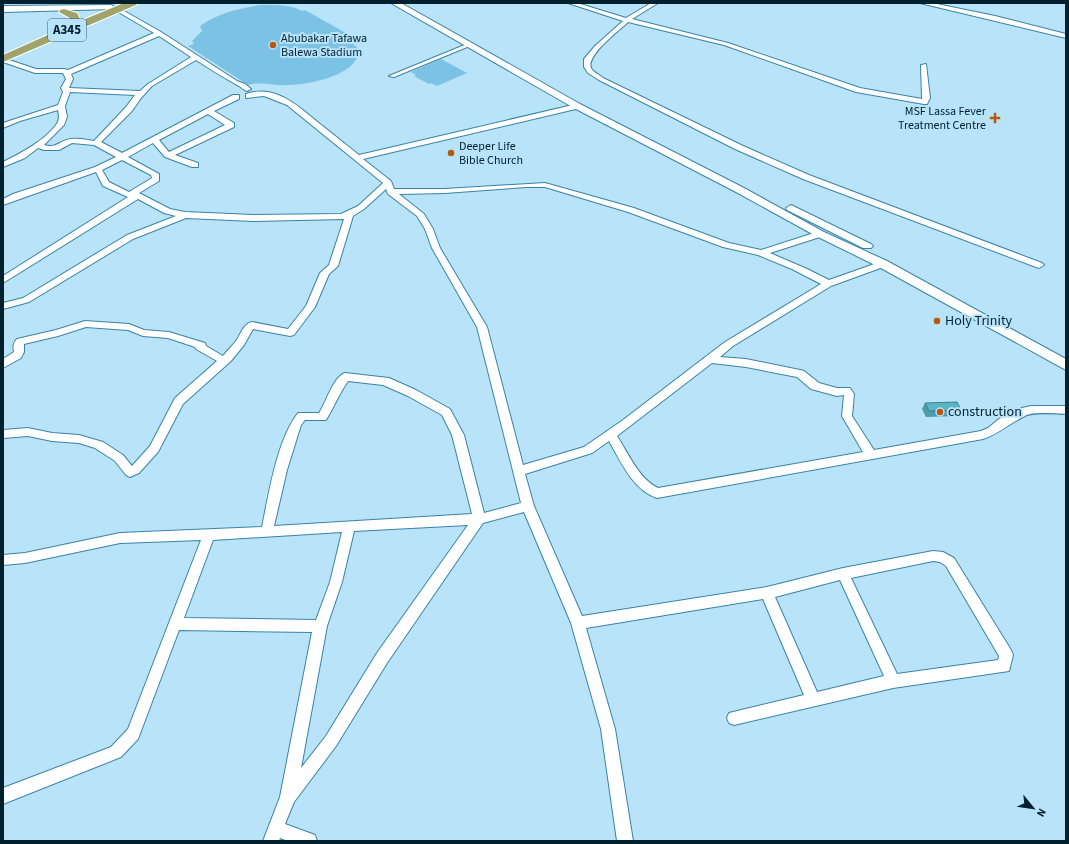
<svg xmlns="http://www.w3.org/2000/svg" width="1069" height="844" font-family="'Source Sans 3',sans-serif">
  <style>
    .green { fill: #7cc2e5 }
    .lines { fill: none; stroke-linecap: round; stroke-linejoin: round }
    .minor-casing { stroke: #3883a6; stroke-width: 2 }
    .tertiary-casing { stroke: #3883a6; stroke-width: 2 }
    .secondary-casing { stroke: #3883a6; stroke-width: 2 }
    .trunk-casing { stroke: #fff; stroke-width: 2 }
    .minor { fill: #fff; fill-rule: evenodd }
    .tertiary { fill: #fff; fill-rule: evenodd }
    .secondary { fill: #fff; fill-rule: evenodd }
    .trunk { fill: #a0a36a; fill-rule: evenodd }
    .wall { fill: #4c9ca9 }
    .building { fill: #58b5c5; stroke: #3e7f8a }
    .poi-dot { fill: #b7590d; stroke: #b8e3f9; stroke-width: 1.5 }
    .labels { text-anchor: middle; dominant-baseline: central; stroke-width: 4; stroke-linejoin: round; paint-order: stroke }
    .far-poi-label { font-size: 12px; fill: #01202e; stroke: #b8e3f9; text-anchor: start }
    .shield { fill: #b8e3f9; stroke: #385a6b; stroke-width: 1 }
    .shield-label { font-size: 13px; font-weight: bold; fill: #01202e }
    .poi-label { font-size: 14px; fill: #01202e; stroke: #b8e3f9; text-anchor: start }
  </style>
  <rect width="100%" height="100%" fill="#b8e3f9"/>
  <g class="green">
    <path d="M 260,5 C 274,5 290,4 302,11 L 305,10 L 353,37 L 348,40 L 359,49 C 360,75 308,85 288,85 C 274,86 260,81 248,85 L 188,46 L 194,44 L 192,41 L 202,31 L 200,26 C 218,13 238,9 260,5 Z"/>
    <path d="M 441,59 L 467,73 L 437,86 L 431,83 L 429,84 L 414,76 L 416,75 L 411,72 Z"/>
  </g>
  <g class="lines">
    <g class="minor-casing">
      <g id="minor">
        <path d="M 568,3 L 577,3 L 626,18 L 651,3 L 658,3 L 632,19 L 728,43 L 860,88 L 922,99 L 921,65 L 926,64 L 930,98 L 927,104 L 924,104 L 856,92 L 724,45 L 628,22 C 619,31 586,55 591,68 C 593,72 600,75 603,78 L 741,145 L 809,175 L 1042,263 L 1044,265 L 1039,268 L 1036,267 L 803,179 L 735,149 L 599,80 L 588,73 L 584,67 L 584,59 L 595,46 L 623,21 Z"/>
        <path d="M 920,3 L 932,3 L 995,16 L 1066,34 L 1066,38 Z"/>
        <path d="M 117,7 L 161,32 L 237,81 L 245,84 L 251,89 L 247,91 C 244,90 242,88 239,86 C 224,78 210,69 196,60 L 152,86 L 141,98 L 132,111 L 101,142 L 122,153 L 233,95 L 239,95 L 239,99 L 214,111 L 234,123 L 234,127 L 175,155 L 198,163 L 198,167 L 192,167 L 165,157 L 153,143 L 128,157 L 159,174 L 159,181 L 139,193 L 170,209 L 185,212 L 253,215 L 341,214 L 358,206 L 383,183 L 287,105 L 264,96 L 246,98 L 246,94 C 276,84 299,107 320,124 C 333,134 346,145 359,155 L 577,104 L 581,106 L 580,108 L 363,159 L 391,181 L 394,189 L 445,189 L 545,183 L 634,208 L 729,243 L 761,250 L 817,232 L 823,232 L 824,234 L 823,236 L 770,253 L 807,269 L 829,280 L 880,262 L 886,262 L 888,264 L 886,266 L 831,286 L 733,346 L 720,357 L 746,359 L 800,370 L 804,371 L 819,383 L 837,388 L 850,388 L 854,394 L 852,416 L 874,450 L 981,431 L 988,428 L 999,419 L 1022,408 L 1031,406 L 1066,406 L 1066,414 C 1055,414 1034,411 1025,416 C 1010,423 998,434 983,439 L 657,498 C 633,490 621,462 609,441 L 592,453 L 525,474 L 534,506 L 582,616 L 767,587 L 843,568 L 933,551 L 943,552 L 954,558 L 1011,650 L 1013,655 L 1009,671 L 893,688 L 734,725 L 729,723 L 727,718 L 729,713 L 804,695 L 763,599 L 586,628 L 615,729 L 633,841 L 617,841 L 601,729 L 571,623 L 524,512 L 483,523 L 387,663 L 336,746 L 294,802 L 285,824 L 315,835 L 317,841 L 288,841 L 280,838 L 279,841 L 263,841 L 280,797 L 312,632 L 179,630 L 138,739 L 121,757 L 3,804 L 3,788 L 111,747 L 128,729 L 201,540 L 120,543 L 25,563 L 3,565 L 3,555 L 25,553 L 120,533 L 262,527 C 269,493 277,440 298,413 L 319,413 C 326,403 333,377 345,373 L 389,378 L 416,390 L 450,409 L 464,435 L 484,513 L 521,503 L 477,327 L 432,248 L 425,229 L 417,216 L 388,194 L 386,189 L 364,209 L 353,216 L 338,266 L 329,274 L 315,307 L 294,335 L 290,336 L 253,329 L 244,345 L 231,361 L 183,404 L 158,452 L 139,473 L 130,477 L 126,475 L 115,461 L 95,448 L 79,443 L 52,441 L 28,436 L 3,438 L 3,430 L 28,428 L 52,433 L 79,435 L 103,442 L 123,455 L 132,466 L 150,446 L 175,398 L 217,361 L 196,349 L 195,347 L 168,338 L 143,336 L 128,330 L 86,327 L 58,336 L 24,344 L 24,352 L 21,358 L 3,368 L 3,359 L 14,352 C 13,346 13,343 17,339 L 56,330 L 85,321 L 129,324 L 144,330 L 169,332 L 205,343 L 206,346 L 223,356 C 227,351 232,346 236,341 C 241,334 243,324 252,322 L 288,329 L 306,306 L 320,273 L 329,265 L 344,219 L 253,221 L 186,218 L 133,239 L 29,302 L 3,309 L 3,303 L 23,298 L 127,235 L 176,216 L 164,213 L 138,199 L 3,283 L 3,276 L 128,197 L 103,186 L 96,172 L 3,205 L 3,199 L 13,194 L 95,167 L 116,157 L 94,145 L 72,143 L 59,150 L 44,150 L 38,148 L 25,158 L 3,167 L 3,162 C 21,153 44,141 56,125 C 60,120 59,115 58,110 L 20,121 L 3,128 L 3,123 L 58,105 L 63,92 L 61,88 L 66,79 L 63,73 L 35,73 L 3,62 L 3,58 L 36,69 L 64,69 L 68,70 L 154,33 L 115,10 L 114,9 ZM 159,36 L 191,57 L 148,84 L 140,91 L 69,88 L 73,79 L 71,74 ZM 70,92 L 135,95 L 126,107 L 94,141 C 87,140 79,138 71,139 C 60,140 57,149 44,145 L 64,125 L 67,117 L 65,106 ZM 208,114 L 225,125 L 169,152 L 159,140 ZM 122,160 L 151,175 L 152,178 L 129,192 L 109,182 L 102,170 ZM 526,187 L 545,187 L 628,212 L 723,247 L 758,255 L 792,269 L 821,284 L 725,342 L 623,420 L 584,447 L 523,465 L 487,327 L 440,248 L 433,229 L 424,214 L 399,194 L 445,193 ZM 712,363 L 746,367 L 797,377 L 811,389 L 837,396 L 844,395 L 842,416 L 863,452 L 658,488 C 639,479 628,453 617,436 ZM 348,381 L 383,385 L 408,396 L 442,415 L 452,435 L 472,514 L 274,526 L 287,470 L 301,425 L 305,420 L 326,420 C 334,407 339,394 348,381 ZM 468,525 L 377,653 L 326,736 L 301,768 L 327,626 L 342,582 L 354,531 ZM 342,532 L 330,582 L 316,620 L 184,618 L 213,540 ZM 933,561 L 940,562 L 946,566 L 999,656 L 998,660 L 897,674 L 851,578 ZM 840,580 L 884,676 L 817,692 L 775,597 Z"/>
        <path d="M 467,44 L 472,45 L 394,77 L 389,76 Z"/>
      </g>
    </g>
    <g class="tertiary-casing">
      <g id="tertiary">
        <path d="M 391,3 L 401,3 L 580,104 L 744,188 L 824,232 L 887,261 L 1066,359 L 1066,370 L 879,267 L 816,236 L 736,192 L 574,108 Z"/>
        <path d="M 791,205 L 871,244 L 873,246 L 871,248 L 863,248 L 787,210 L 786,208 Z"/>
      </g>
    </g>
    <g class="secondary-casing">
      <path id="secondary" d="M 111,5 L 115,7 L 114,9 L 3,12 L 3,6 Z"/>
    </g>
    <g class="trunk-casing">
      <path id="trunk" d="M 124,3 L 138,3 L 136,5 L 3,62 L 3,55 L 59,30 L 58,28 L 70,18 L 59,12 L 60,10 L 64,9 L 77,13 L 80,19 L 78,22 Z"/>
    </g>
    <use href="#minor" class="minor"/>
    <use href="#tertiary" class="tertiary"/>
    <use href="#secondary" class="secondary"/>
    <use href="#trunk" class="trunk"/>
  </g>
  <path class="wall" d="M 925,403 L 961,410 L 958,416 L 926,417 L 922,409 Z"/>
  <path class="building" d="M 957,402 L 961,410 L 929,411 L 925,403 Z"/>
  <g class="poi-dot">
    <circle cx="273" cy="45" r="4"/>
    <path d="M993 112h4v4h4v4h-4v4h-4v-4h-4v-4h4z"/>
    <circle cx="451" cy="153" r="4"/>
    <circle cx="937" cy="321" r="4"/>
    <circle cx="940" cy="412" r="4"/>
  </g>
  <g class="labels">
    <g class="far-poi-label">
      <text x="281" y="38">Abubakar Tafawa<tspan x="281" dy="14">Balewa Stadium</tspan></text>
      <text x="986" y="111" text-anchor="end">MSF Lassa Fever<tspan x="986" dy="14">Treatment Centre</tspan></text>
      <text x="459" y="146">Deeper Life<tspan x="459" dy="14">Bible Church</tspan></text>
    </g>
    <rect class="shield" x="48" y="19" width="38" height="22" rx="3"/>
    <g class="shield-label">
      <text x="67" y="30">A345</text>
    </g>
    <g class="poi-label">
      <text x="945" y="321">Holy Trinity</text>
      <text x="948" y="412">construction</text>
    </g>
  </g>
  <rect width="1069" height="844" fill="none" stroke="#01202e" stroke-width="8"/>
  <g transform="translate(1033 808) rotate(119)" stroke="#b8e3f9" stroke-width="3" paint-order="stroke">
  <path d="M0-3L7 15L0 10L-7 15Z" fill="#01202e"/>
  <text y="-6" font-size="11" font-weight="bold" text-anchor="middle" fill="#01202e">N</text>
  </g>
</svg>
